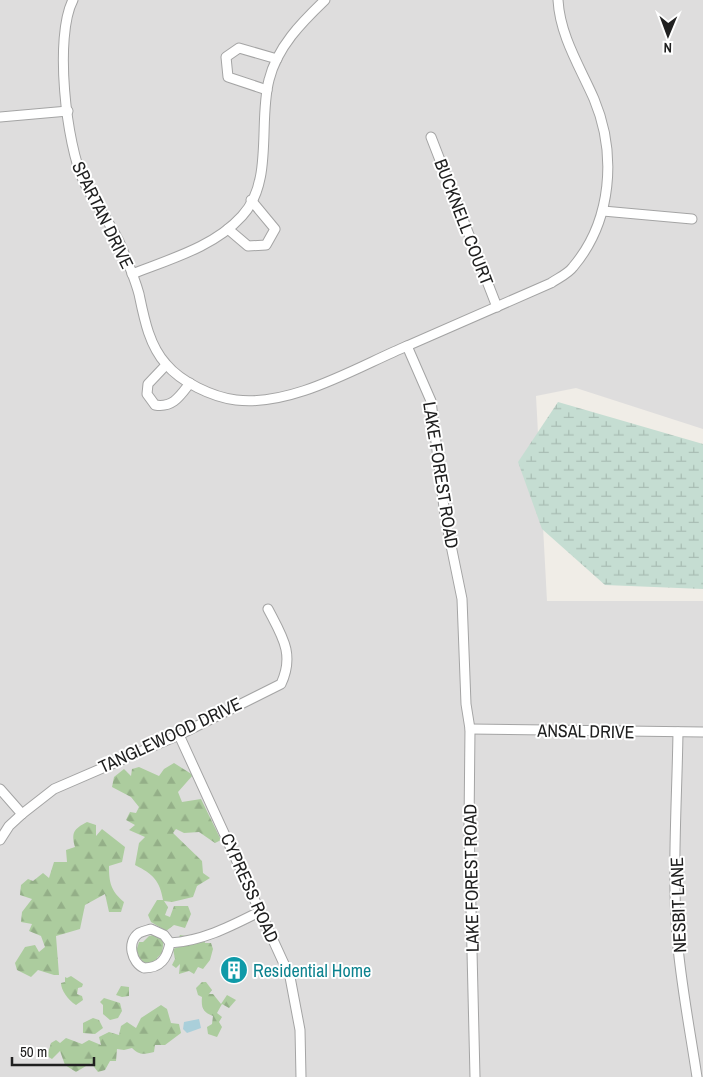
<svg xmlns="http://www.w3.org/2000/svg" width="703" height="1077" font-family="'Archivo Narrow',sans-serif">
  <style>
    .residential { fill: #dedddd }
    .forest { fill: url(#forest-firs) }
    .wetland { fill: url(#wetland-marsh) }
    .water { fill: #aacfda }
    .lines { fill: none; stroke-linecap: round; stroke-linejoin: round }
    .street-casing { stroke: #a4a4a4; stroke-width: 11 }
    .street { stroke: #fff; stroke-width: 9 }
    .labels { text-anchor: middle; dominant-baseline: central; stroke-width: 4; stroke-linejoin: round; paint-order: stroke }
    .street-label { font-size: 18px; fill: #202020; stroke: #fff }
    .culture-label { font-size: 18px; fill: #0d838f; stroke: #fff; text-anchor: start }
  </style>
  <defs>
    <pattern id="forest-firs" width="22" height="20" patternUnits="userSpaceOnUse" patternTransform="scale(1.25)"><rect width="22" height="20" fill="#accc9e"/><path d="M5 1l3.5 6h-7zM16 11l3.5 6h-7z" fill="#94af88"/></pattern>
    <pattern id="wetland-marsh" width="20" height="14" patternUnits="userSpaceOnUse" patternTransform="scale(1.25)"><rect width="20" height="14" fill="#c5ddd2"/><path d="M1 5h8M5 5V1M11 12h8M15 12V8" fill="none" stroke="#a9bdb4"/></pattern>
  </defs>
  <rect width="100%" height="100%" fill="#f0ede7"/>
  <path class="residential" d="M 0,0 L 703,0 L 703,429 L 576,388 L 536,396 L 547,601 L 703,601 L 703,1077 L 0,1077 Z"/>
  <g class="forest">
    <path d="M 174,763 L 193,775 L 178,792 L 182,802 L 201,799 L 221,840 L 215,843 L 199,832 L 184,833 L 176,829 L 173,833 L 202,861 L 203,873 L 210,878 L 197,886 L 193,897 L 172,902 L 164,901 L 168,907 L 165,915 L 170,917 L 174,906 L 188,906 L 191,914 L 185,928 L 174,925 L 166,931 L 151,922 L 148,915 L 157,900 L 163,900 C 160,881 153,874 135,865 L 139,843 L 145,837 L 129,830 L 135,825 L 126,820 L 130,812 L 136,813 L 139,807 L 131,797 L 112,787 L 114,777 L 124,769 L 131,776 L 132,769 L 139,767 L 159,776 L 164,769 Z"/>
    <path d="M 87,822 L 96,825 L 96,836 L 102,829 L 125,847 L 122,862 L 109,866 C 109,883 111,891 124,902 L 121,912 L 109,912 L 105,894 L 85,905 L 80,929 L 56,936 L 59,975 L 54,975 L 38,970 L 31,977 L 17,970 L 15,963 L 25,947 L 35,945 L 39,952 L 45,947 L 41,936 L 29,931 L 32,924 L 21,922 L 22,912 L 32,899 L 20,895 L 21,885 L 28,879 L 33,881 L 43,873 L 49,878 L 54,862 L 67,862 L 66,850 L 75,847 C 71,832 74,829 87,822 Z"/>
    <path d="M 158,934 L 164,939 L 162,953 L 157,958 L 158,961 L 149,966 L 142,965 L 135,955 L 139,942 L 143,942 L 149,936 Z"/>
    <path d="M 180,935 L 204,939 L 205,943 L 211,943 L 213,949 L 210,960 L 203,969 L 198,967 L 194,974 L 189,971 L 179,974 L 180,964 L 176,968 L 172,965 L 175,959 L 173,949 L 181,946 L 178,940 Z"/>
    <path d="M 71,976 L 83,984 L 82,987 L 78,988 L 77,994 L 82,996 L 83,1000 L 76,1005 C 68,1000 61,990 61,983 L 65,982 L 65,977 L 67,978 Z"/>
    <path d="M 202,982 L 206,982 L 212,990 L 209,994 L 213,994 L 221,1004 L 227,995 L 236,1000 L 229,1008 L 222,1004 L 217,1013 L 222,1017 L 219,1022 L 222,1027 L 217,1037 L 208,1034 L 207,1027 L 212,1024 L 213,1016 C 203,1012 201,1008 202,997 L 198,995 L 196,988 Z"/>
    <path d="M 121,986 L 129,987 L 129,996 L 122,997 L 116,995 Z"/>
    <path d="M 104,998 L 120,1003 L 122,1011 L 118,1018 L 110,1020 L 103,1014 L 103,1005 L 100,1002 Z"/>
    <path d="M 161,1005 L 167,1009 L 171,1023 L 179,1024 L 181,1033 L 165,1045 L 155,1045 L 154,1052 C 144,1054 140,1056 132,1048 L 124,1050 L 117,1049 L 116,1061 L 110,1061 L 105,1070 L 98,1072 L 91,1063 L 76,1072 L 65,1065 L 60,1051 L 52,1059 L 47,1056 L 51,1043 L 56,1040 L 60,1043 L 66,1038 L 82,1044 L 89,1040 L 101,1045 L 99,1037 L 109,1032 L 119,1035 L 121,1026 L 127,1022 L 136,1028 L 141,1018 Z"/>
    <path d="M 93,1018 L 99,1020 L 103,1028 L 95,1034 L 83,1033 L 83,1023 Z"/>
  </g>
  <path class="wetland" d="M 558,402 L 703,444 L 703,589 L 605,585 L 542,529 L 518,462 Z"/>
  <path class="water" d="M 199,1019 L 201,1028 L 187,1033 L 183,1029 L 184,1022 Z"/>
  <g class="lines">
    <g class="street-casing">
      <g id="street">
        <path d="M 73,0 C 54,36 66,145 84,182 C 95,206 115,227 123,251 C 129,265 135,279 139,294 C 144,318 149,345 166,364 C 181,382 212,397 236,400 C 292,407 357,367 407,346"/>
        <path d="M 267,90 L 228,77 L 226,57 L 239,48 L 277,59"/>
        <path d="M 0,117 L 68,111"/>
        <path d="M 431,137 L 497,307"/>
        <path d="M 603,211 L 692,219"/>
        <path d="M 228,229 L 248,246 L 266,245 L 275,229 L 251,200"/>
        <path d="M 132,274 C 170,259 214,247 242,216 C 274,182 258,121 269,80 C 277,47 302,22 325,0"/>
        <path d="M 166,365 L 148,384 L 147,394 L 155,405 C 173,408 180,396 190,383"/>
        <path d="M 470,729 L 703,732"/>
        <path d="M 678,732 C 677,800 672,869 677,937 C 681,985 690,1030 697,1077"/>
        <path d="M 179,735 L 290,977 L 300,1030 L 301,1077"/>
        <path d="M 0,789 L 22,814"/>
        <path d="M 0,840 L 9,826 L 22,814 L 54,789 L 179,735 L 281,684 C 295,654 282,636 268,609"/>
        <path d="M 170,943 L 164,935 L 151,929 C 148,930 143,931 139,933 C 126,942 132,963 144,968 C 161,968 167,958 170,943 C 203,941 231,926 261,911"/>
        <path d="M 475,1077 L 469,825 L 470,729 L 466,704 L 462,599 L 445,516 L 431,401 L 407,346 L 551,283 C 558,278 568,274 573,267 C 612,221 617,154 594,99 C 580,67 560,36 558,0"/>
      </g>
    </g>
    <use href="#street" class="street"/>
  </g>
  <defs>
    <g id="building-disc" transform="scale(1.4375)"><circle r="9.5" fill="#0f9aa8" stroke="#fff"/><path d="M-4-6H4V6H1V3H-1V6H-4ZM-2.5-4.3h1.7v1.8h-1.7ZM.8-4.3h1.7v1.8H.8ZM-2.5-1h1.7V.8h-1.7ZM.8-1h1.7V.8H.8Z" fill="#fff"/></g>
  </defs>
  <g fill-rule="evenodd">
    <use href="#building-disc" x="234" y="970"/>
  </g>
  <g class="labels">
    <g class="street-label">
      <text transform="translate(103 215) rotate(64)">SPARTAN DRIVE</text>
      <text transform="translate(464 222) rotate(69)">BUCKNELL COURT</text>
      <text transform="translate(441 475) rotate(81)">LAKE FOREST ROAD</text>
      <text transform="translate(586 731) rotate(1)">ANSAL DRIVE</text>
      <text transform="translate(170 735) rotate(-25)">TANGLEWOOD DRIVE</text>
      <text transform="translate(471 878) rotate(-91)">LAKE FOREST ROAD</text>
      <text transform="translate(250 888) rotate(66)">CYPRESS ROAD</text>
      <text transform="translate(678 905) rotate(-92)">NESBIT LANE</text>
    </g>
    <g class="culture-label">
      <text x="253" y="970">Residential Home</text>
    </g>
  </g>
  <g transform="translate(668 35) rotate(181)" stroke="#ffffff" stroke-width="4" paint-order="stroke">
  <path d="M0-4L9 19L0 12L-9 19Z" fill="#202020"/>
  <text y="-8" font-size="14" font-weight="bold" text-anchor="middle" fill="#202020">N</text>
  </g>
  <path d="M12 1057v8h82v-8" fill="none" stroke="#202020" stroke-width="2.5"/>
  <text x="20" y="1057" font-size="15" fill="#202020" stroke="#ffffff" stroke-width="4" paint-order="stroke">50 m</text>
</svg>
